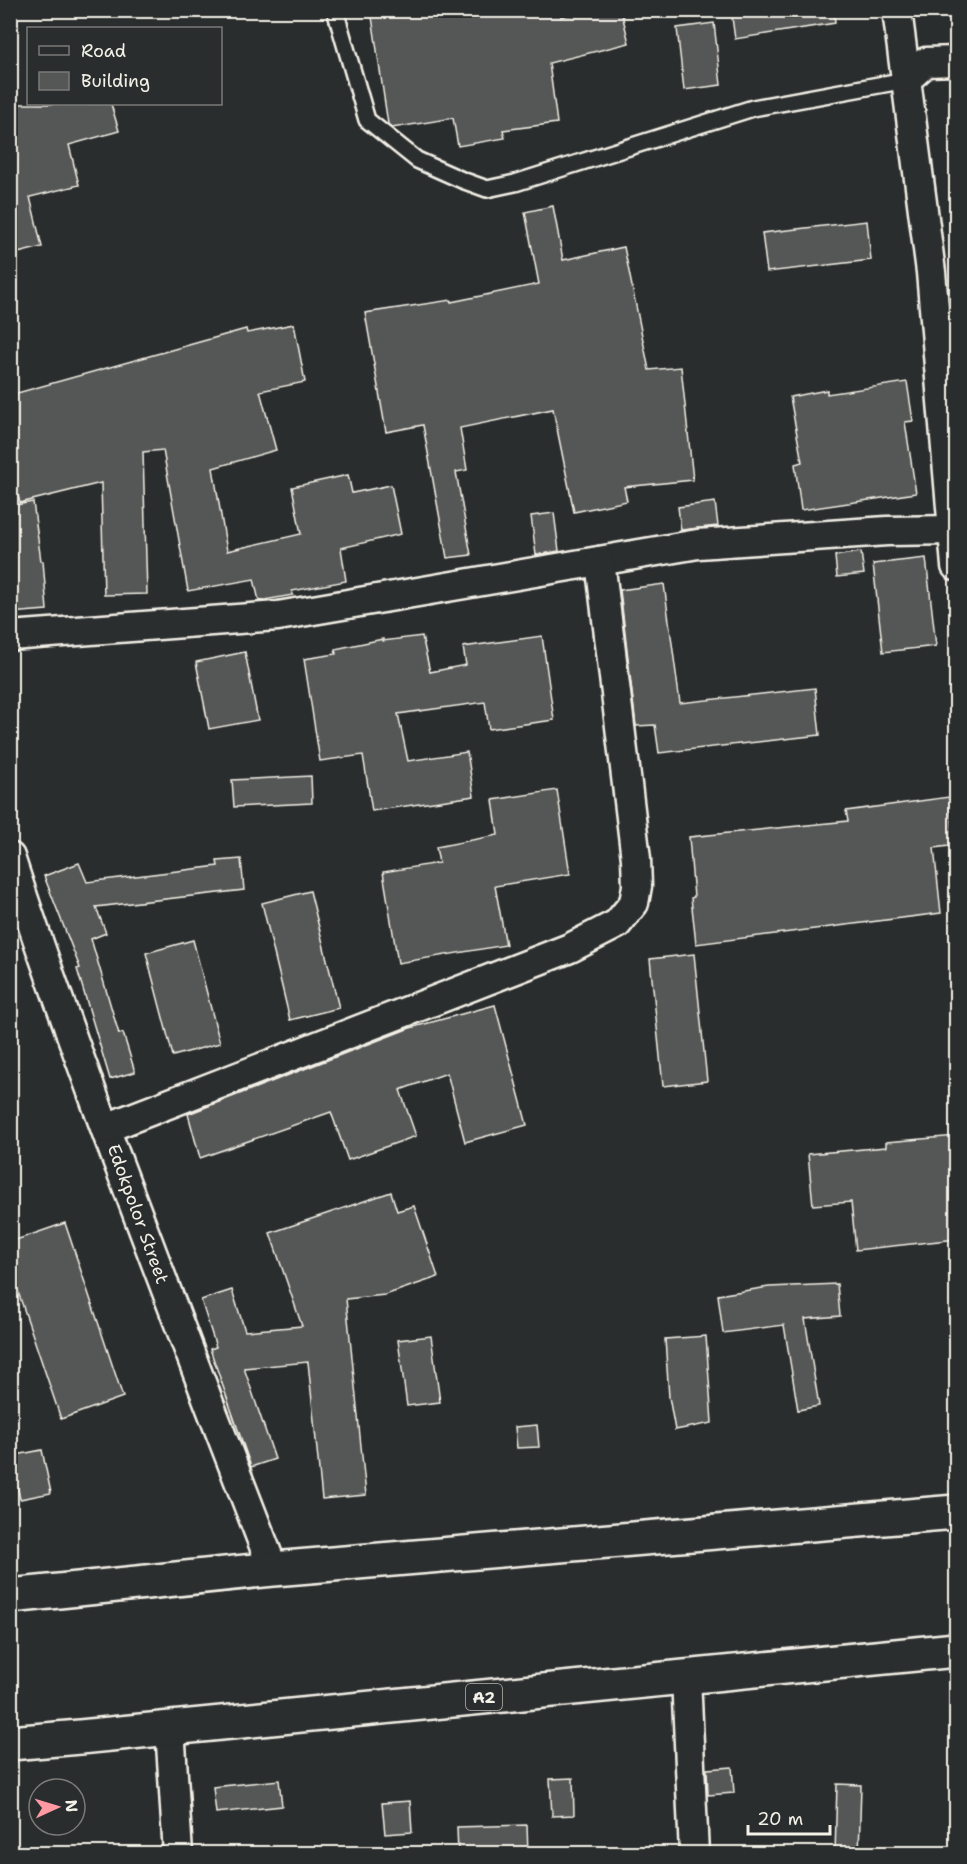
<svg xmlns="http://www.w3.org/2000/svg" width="967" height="1864" font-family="'Shantell Sans',sans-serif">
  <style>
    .building { fill: #555756; stroke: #f4f1e8; stroke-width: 1.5 }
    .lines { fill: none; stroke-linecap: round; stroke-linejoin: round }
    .service-casing { stroke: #f4f1e8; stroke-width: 20 }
    .minor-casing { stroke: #f4f1e8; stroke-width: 33 }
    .trunk-casing { stroke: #f4f1e8; stroke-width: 38 }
    .service { stroke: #2a2d2e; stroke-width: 15 }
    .minor { stroke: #2a2d2e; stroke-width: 28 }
    .trunk { stroke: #2a2d2e; stroke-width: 33 }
    .labels { text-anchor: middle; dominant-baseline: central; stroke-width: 6; stroke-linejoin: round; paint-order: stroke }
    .shield { fill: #2a2d2e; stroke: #b7b6b0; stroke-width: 1.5 }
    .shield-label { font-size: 16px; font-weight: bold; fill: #f4f1e8 }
    .street-label { font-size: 18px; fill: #f4f1e8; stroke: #2a2d2e }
  </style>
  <rect width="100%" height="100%" fill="#2a2d2e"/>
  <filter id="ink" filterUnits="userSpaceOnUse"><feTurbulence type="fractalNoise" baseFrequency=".0167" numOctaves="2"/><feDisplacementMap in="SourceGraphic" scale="12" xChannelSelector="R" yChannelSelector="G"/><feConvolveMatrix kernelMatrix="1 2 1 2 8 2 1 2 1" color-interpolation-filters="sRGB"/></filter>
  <g filter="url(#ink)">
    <g class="building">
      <path d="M 371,10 L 561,10 L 561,17 L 586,10 L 621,10 L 629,43 L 549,63 L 557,123 L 503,130 L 505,138 L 458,146 L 453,118 L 392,128 L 388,124 Z"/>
      <path d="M 731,10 L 834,10 L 835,23 L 735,39 Z"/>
      <path d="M 714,23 L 721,85 L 684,90 L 677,28 Z"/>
      <path d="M 10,104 L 111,104 L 119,131 L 69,145 L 79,185 L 30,197 L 42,247 L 10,255 Z"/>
      <path d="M 553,206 L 563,260 L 624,247 L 649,370 L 681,367 L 693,480 L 624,487 L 627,501 L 574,512 L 553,409 L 460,428 L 467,470 L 456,472 L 471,555 L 447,558 L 423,425 L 386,432 L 365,313 L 451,300 L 451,302 L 539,284 L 525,212 Z"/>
      <path d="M 867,221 L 871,260 L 767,272 L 762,233 Z"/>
      <path d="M 294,324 L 305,382 L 260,391 L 276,450 L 213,468 L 227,551 L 301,534 L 292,487 L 348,475 L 352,493 L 391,485 L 401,534 L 341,548 L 346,581 L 292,591 L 293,595 L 259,601 L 254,579 L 188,591 L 163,450 L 143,452 L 147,594 L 104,595 L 101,483 L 20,503 L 10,466 L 10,395 L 246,329 L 247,333 Z"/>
      <path d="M 907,382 L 913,421 L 905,422 L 916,493 L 801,510 L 795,464 L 802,462 L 790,397 L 827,390 L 827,394 Z"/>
      <path d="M 33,502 L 41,561 L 43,561 L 47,610 L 10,613 L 10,506 Z"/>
      <path d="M 715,502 L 718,526 L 681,530 L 678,507 Z"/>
      <path d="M 554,513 L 559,551 L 536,555 L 531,516 Z"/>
      <path d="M 861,552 L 864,574 L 837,577 L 835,556 Z"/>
      <path d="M 926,558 L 936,646 L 883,652 L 873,564 Z"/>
      <path d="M 664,584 L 680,703 L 815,688 L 820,735 L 659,753 L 655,725 L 636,726 L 620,590 Z"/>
      <path d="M 422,636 L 430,672 L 466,665 L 463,647 L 542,636 L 554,720 L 489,729 L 485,702 L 398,714 L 408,761 L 467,752 L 474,796 L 372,811 L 363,755 L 320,761 L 304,659 L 336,654 L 335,649 L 383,639 L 383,641 Z"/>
      <path d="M 245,652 L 258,720 L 209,729 L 196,662 Z"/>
      <path d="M 311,776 L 312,803 L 234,807 L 232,780 Z"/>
      <path d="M 557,790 L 570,874 L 495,886 L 506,945 L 398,963 L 383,872 L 439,863 L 436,847 L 498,835 L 493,800 Z"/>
      <path d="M 949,797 L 956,845 L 934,848 L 941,913 L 696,944 L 691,898 L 694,897 L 689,837 L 848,821 L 846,811 Z"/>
      <path d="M 241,859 L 244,890 L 96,907 L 106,933 L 91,939 L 119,1034 L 123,1033 L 135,1072 L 110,1079 L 77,969 L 80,968 L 44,876 L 79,863 L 87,882 L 218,866 L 217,861 Z"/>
      <path d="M 310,891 L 339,1008 L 290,1020 L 262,903 Z"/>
      <path d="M 193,940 L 220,1043 L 173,1056 L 146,953 Z"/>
      <path d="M 694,954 L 707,1081 L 663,1086 L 650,959 Z"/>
      <path d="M 495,1005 L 527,1125 L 465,1142 L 447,1073 L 400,1090 L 416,1136 L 348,1160 L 331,1112 L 200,1158 L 188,1114 L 410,1028 Z"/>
      <path d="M 957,1136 L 957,1239 L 856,1250 L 851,1202 L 813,1205 L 808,1154 L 886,1147 L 886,1142 Z"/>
      <path d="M 391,1192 L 397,1211 L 414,1206 L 438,1277 L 385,1295 L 346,1299 L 366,1495 L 322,1499 L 308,1362 L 244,1368 L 275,1459 L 251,1467 L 210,1349 L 216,1347 L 201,1300 L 232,1290 L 245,1331 L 302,1326 L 270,1233 Z"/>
      <path d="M 65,1223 L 123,1397 L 61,1419 L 10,1268 L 10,1242 Z"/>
      <path d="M 837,1284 L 840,1316 L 805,1319 L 819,1406 L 798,1410 L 784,1325 L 723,1333 L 718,1295 L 769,1287 Z"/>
      <path d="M 431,1336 L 440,1402 L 407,1406 L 398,1340 Z"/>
      <path d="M 706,1336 L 712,1423 L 675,1430 L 669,1397 L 665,1339 Z"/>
      <path d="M 537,1425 L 539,1447 L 517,1448 L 515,1427 Z"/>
      <path d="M 42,1450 L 51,1493 L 20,1499 L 11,1456 Z"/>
      <path d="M 732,1767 L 734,1793 L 708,1795 L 707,1769 Z"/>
      <path d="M 573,1778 L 574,1815 L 552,1816 L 550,1779 Z"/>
      <path d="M 279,1780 L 282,1806 L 216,1813 L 213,1787 Z"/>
      <path d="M 837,1784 L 861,1785 L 859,1854 L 835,1854 Z"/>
      <path d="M 410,1801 L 412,1832 L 385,1834 L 382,1803 Z"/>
      <path d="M 527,1825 L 528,1854 L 458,1854 L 457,1827 Z"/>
    </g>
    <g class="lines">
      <g class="service-casing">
        <path id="service" d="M 335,10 L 367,120 L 417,160 L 462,180 L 487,189 L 515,183 L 753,108 L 906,80"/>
      </g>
      <g class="minor-casing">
        <g id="minor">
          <path d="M 897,10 L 931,272 L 956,566"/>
          <path d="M 906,80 L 926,62 L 956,61"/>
          <path d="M 10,636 L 278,616 L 698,544 L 887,531 L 956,530"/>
          <path d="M 10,857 C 40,951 74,1043 108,1136 C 162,1281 217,1425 273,1569"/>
          <path d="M 106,1128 L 570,948 L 617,924 L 634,903 L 637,886 L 636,859 L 600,561"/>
          <path d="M 686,1677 L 694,1854"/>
          <path d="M 170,1728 L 178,1854"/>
        </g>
      </g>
      <g class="trunk-casing">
        <g id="trunk">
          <path d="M 10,1596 L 273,1569 L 956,1512"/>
          <path d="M 10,1743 L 80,1737 L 956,1650"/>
        </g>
      </g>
      <use href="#service" class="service"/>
      <use href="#minor" class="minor"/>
      <use href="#trunk" class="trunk"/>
    </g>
  </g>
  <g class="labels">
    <rect class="shield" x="466" y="1684" width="36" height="26" rx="4.5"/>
    <g class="shield-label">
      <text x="484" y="1697">A2</text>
    </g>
    <g class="street-label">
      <text transform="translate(138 1214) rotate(70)">Edokpolor Street</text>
    </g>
  </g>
  <rect width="967" height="1864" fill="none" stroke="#2a2d2e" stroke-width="36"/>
  <rect x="18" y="18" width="931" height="1828" fill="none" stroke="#f4f1e8" stroke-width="2" filter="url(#ink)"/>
  <rect x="27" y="27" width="195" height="78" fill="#2a2d2e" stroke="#7b7b78" stroke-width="1.5"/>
  <rect x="39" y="46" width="30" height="9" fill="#2a2d2e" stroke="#7b7b78" stroke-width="1.5"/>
  <text x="81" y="57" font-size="18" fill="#f4f1e8">Road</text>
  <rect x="39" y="72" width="30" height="18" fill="#555756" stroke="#7b7b78" stroke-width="1.5"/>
  <text x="81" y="87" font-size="18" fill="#f4f1e8">Building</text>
  <g transform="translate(57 1807) rotate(86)"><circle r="28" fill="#2a2d2e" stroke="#7b7b78" stroke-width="1.5"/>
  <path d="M0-4.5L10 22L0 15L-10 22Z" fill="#ff9aa2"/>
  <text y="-9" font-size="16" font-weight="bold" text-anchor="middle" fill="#f4f1e8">N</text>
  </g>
  <path d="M748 1825v9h82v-9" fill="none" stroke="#f4f1e8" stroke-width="3"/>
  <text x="757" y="1825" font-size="18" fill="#f4f1e8" stroke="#2a2d2e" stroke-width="4.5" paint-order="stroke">20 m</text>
</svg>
